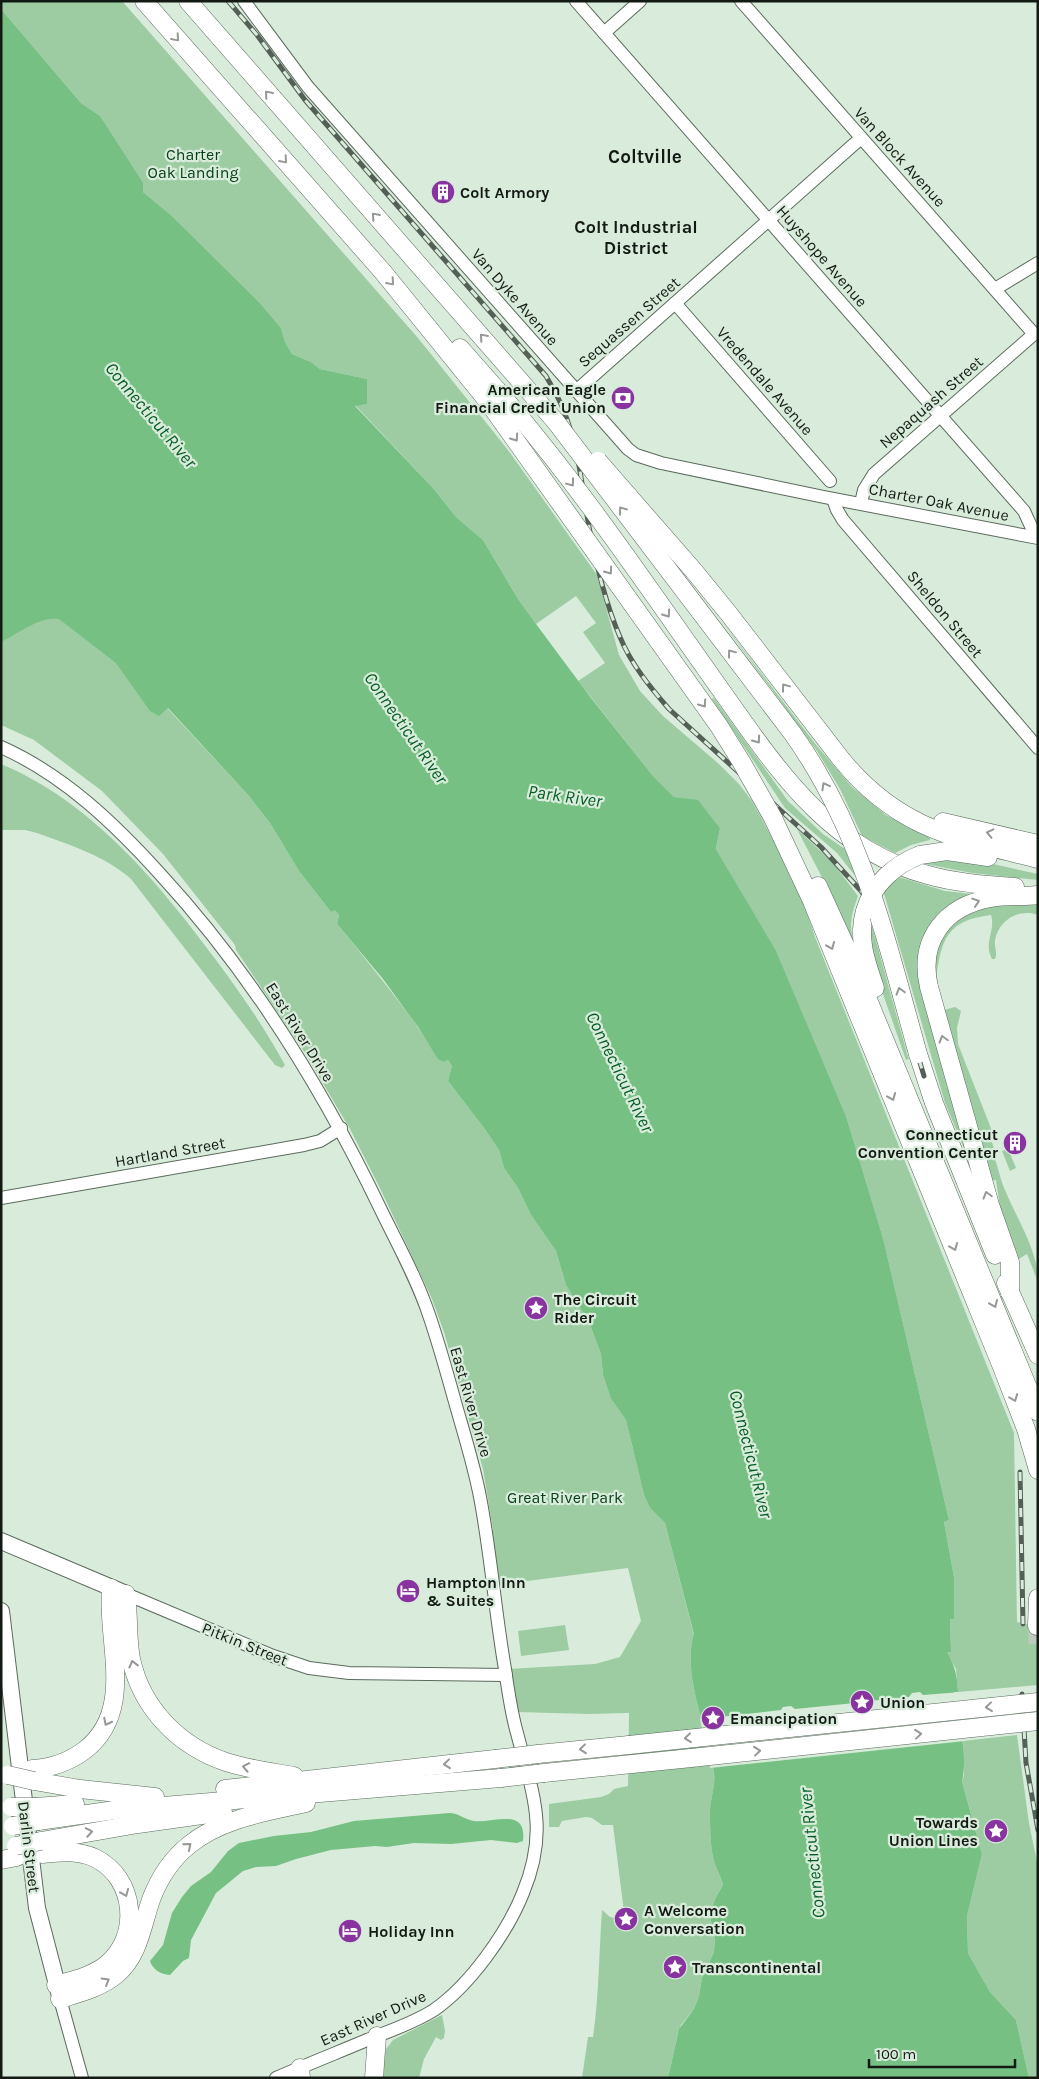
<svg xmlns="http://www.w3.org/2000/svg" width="1039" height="2079" font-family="Karla,sans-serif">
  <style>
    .green { fill: #9dcca3 }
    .forest { fill: #75c082 }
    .pier { fill: #d9ecdb }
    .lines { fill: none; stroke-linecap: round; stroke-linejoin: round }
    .highway-tunnel { stroke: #bbccbd; stroke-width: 18; stroke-dasharray: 18 9; stroke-linecap: butt }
    .minor-casing { stroke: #5a6a5c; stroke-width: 14 }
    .major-casing { stroke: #5a6a5c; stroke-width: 18 }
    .highway-casing { stroke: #5a6a5c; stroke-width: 19 }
    .minor { stroke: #fff; stroke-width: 12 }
    .major { stroke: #fff; stroke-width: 16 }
    .highway { stroke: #fff; stroke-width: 18 }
    .rail-casing { stroke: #545f56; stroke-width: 5 }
    .rail { stroke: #d9ecdb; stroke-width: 3; stroke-dasharray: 9; stroke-linecap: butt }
    .highway-bridge-casing { stroke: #5a6a5c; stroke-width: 19; stroke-linecap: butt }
    .highway-bridge { stroke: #fff; stroke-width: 18 }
    .oneway { stroke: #959895 }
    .labels { text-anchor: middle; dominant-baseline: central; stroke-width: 4.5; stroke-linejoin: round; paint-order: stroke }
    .park-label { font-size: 16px; fill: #074119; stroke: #d9ecdb }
    .street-label { font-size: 16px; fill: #131a14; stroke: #d9ecdb }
    .poi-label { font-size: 16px; font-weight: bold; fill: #131a14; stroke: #d9ecdb; text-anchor: start }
    .neighbourhood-label { font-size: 18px; font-weight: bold; fill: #131a14; stroke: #d9ecdb }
    .water-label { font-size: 18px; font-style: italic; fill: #045d24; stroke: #d9ecdb }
    .quarter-label { font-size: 19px; font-weight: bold; fill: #131a14; stroke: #d9ecdb }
  </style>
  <rect width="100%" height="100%" fill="#d9ecdb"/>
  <g class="green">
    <path d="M 1,1 L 122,1 L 418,338 L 508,450 L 597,575 L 619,655 L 640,691 L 663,716 L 719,764 L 739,784 L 752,801 L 774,841 L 805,905 L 815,937 L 1014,1433 L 1017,1622 L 1038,1627 L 1038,1685 L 958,1692 L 956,1669 L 946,1652 L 951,1651 L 950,1618 L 954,1618 L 954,1577 L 944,1522 L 949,1520 L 883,1238 L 846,1116 L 776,952 L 716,849 L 720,828 L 698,801 L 674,797 L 653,776 L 578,681 L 605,663 L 583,632 L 596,623 L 576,596 L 536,624 L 518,599 L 483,540 L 456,517 L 433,488 L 355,405 L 367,404 L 367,379 L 320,369 L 311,362 L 292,354 L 285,342 L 281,328 L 260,303 L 171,215 L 143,192 L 100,116 L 81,103 L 1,9 Z"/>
    <path d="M 1,516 L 156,696 L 249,796 L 270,823 L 299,871 L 331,912 L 335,909 L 339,915 L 337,924 C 361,953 384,982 407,1012 C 420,1029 429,1047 444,1062 L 448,1060 L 452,1066 L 448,1081 L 484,1128 L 499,1150 L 504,1168 L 518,1188 L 531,1215 L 556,1251 L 566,1285 L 589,1322 L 601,1354 L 603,1375 L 611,1399 L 626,1420 L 644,1495 L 650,1508 L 665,1523 L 694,1635 C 681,1675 709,1731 714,1773 C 716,1785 710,1799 710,1811 C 710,1826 710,1842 713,1857 C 715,1867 721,1876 723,1885 L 715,1899 L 711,1911 L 711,1921 L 715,1937 L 714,1952 L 702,1978 L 699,1996 L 694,2009 L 681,2025 L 678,2033 L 668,2078 L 582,2078 L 588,2037 L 593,2037 C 599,1995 599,1953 602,1910 L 610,1917 L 625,1920 L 613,1825 L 602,1825 L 592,1818 L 586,1817 L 562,1821 L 559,1827 L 549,1827 L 549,1804 L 601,1797 L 609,1794 L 614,1789 L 628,1786 L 629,1713 L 589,1714 L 516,1712 L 507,1669 L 595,1664 L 620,1657 L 641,1621 L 628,1568 L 496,1585 L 489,1531 L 493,1530 L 483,1469 L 444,1332 L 432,1299 L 379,1186 L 350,1129 L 305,1053 L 236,950 L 235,945 L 163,854 L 102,791 L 34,740 L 1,725 Z"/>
    <path d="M 719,618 L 817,746 L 852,787 L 886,815 L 930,838 L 930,840 L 911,845 L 895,853 L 862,836 L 840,789 L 817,751 Z"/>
    <path d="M 714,698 L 788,801 L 823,834 L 845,849 L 856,877 L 837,853 L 785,808 L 712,699 Z"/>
    <path d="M 1,764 C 92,802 159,883 216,960 C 241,994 265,1028 285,1065 L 282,1068 L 275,1065 L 131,879 C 105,856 70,845 37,833 L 25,830 L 1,830 Z"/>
    <path d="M 797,829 L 833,863 L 858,896 C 852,912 848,926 854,942 L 851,944 L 830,893 Z"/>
    <path d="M 970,859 L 1038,874 L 1038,880 L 972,873 L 920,863 L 922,860 Z"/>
    <path d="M 896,876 L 945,891 L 972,894 L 972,896 L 925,938 L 968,1158 L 945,1103 L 883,890 Z"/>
    <path d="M 1038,903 L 1038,915 C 1019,908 999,920 995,940 C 994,947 998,953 995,959 L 992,959 C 983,943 996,930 991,915 C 946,920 941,941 936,980 L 934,956 L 938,941 L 959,916 L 992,905 Z"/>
    <path d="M 870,919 L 908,1057 L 909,1059 L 906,1060 L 868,951 Z"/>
    <path d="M 955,1007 L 961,1011 L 957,1028 L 958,1044 L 994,1136 L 990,1137 L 994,1148 L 991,1150 C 998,1163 999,1177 1005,1190 C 1017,1220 1038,1249 1038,1282 L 1027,1254 L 1017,1260 L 1000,1207 L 996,1180 L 991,1181 L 944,1010 Z"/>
    <path d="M 1008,1149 L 1016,1168 L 1010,1171 L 1002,1151 Z"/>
    <path d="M 565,1625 L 569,1650 L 521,1656 L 518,1631 Z"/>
    <path d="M 1017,1735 L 1029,1823 L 1038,1867 L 1038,2078 L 1029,2078 L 1016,2020 L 990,1992 L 968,1953 L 967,1916 L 982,1854 L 962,1782 L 964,1775 L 963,1741 Z"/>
    <path d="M 442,2015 L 445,2031 L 444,2038 L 441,2040 L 436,2037 L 424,2059 L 419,2078 L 380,2078 L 386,2049 L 393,2040 Z"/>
  </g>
  <g class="forest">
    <path d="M 1,9 L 81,103 L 100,116 L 143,183 L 143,192 L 171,215 L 260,303 L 281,328 L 285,342 L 292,354 L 311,362 L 320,369 L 367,379 L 367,404 L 355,406 L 433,488 L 456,517 L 483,540 L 518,599 L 536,624 L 591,698 L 653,776 L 674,797 L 698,800 L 720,828 L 716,849 L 776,951 L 846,1116 L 883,1238 L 949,1520 L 944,1522 L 954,1577 L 954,1619 L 950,1619 L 951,1652 L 947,1652 C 955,1667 957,1674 958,1692 L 954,1692 C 959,1721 968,1754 962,1782 L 982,1854 L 967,1916 L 968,1953 L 990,1992 L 1016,2020 L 1029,2078 L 668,2078 L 679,2029 L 694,2009 L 699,1996 L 702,1978 L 714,1952 L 715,1937 L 711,1921 L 711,1911 L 715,1899 L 723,1885 C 721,1876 715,1867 713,1857 C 710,1842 710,1826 710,1811 C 710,1799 716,1785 714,1773 C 709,1731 681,1675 694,1634 L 665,1523 L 650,1508 L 644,1495 L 626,1420 L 611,1399 L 603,1375 L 601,1354 L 589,1322 L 566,1285 L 556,1251 L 531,1215 L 518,1188 L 504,1168 L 499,1150 L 484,1128 L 448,1081 L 452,1066 L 448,1060 L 444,1062 L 438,1059 L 418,1027 L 383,979 L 337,924 L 339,915 L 335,910 L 331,912 L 299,871 L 270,823 L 249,796 L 168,708 L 159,716 L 150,711 L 116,663 L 59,619 C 42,615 17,634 1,642 Z"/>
    <path d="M 449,1813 C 459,1813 465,1820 474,1821 C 495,1823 527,1807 523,1841 L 517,1843 L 491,1840 L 451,1844 L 414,1843 L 387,1847 L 375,1846 L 331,1850 L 296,1859 L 276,1866 L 256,1867 L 243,1871 L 216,1893 L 191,1940 L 189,1958 L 183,1961 L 170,1975 C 160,1974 153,1970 150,1961 L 163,1945 L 172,1913 L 182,1897 L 191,1886 L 211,1872 L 228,1851 L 239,1843 L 274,1836 L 311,1832 L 354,1821 Z"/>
  </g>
  <path class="pier" d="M 920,1692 L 923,1695 L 961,1692 L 957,1695 L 965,1741 L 710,1768 L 700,1719 L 706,1718 L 709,1714 L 717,1714 L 720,1717 L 781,1710 L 783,1707 L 791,1706 L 795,1709 L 855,1703 L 858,1699 L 866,1698 L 869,1701 L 909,1697 L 912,1693 Z"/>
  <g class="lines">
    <path class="highway-tunnel" d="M 1037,1626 L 1038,1649"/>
    <g class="minor-casing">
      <g id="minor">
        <path d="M 244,1 L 308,87 L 628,449 L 636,455 L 661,463 L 824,497 L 1038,538"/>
        <path d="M 576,1 L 1024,511 L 1036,537"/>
        <path d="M 741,1 L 1034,334 L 874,474 L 864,490 L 861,503"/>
        <path d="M 604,33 L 640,1"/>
        <path d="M 995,289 L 1038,263"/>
        <path d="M 675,303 L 830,481"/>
        <path d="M 576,391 L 861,138"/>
        <path d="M 833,499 L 837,510 L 843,520 L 1038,748"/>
        <path d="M 1,747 C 64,775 115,824 161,875 C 252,974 323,1089 381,1210 C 398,1245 417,1279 429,1315 C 439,1344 447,1373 455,1402 C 464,1434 474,1465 480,1497 C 491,1554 495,1612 505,1669 C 508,1690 511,1712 517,1733 C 533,1795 549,1830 523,1893 C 507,1933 470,1985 434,2010 C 414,2023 389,2031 367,2040 C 336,2053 306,2065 276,2078"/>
        <path d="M 1,1198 L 304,1145 L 320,1141 L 341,1128"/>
        <path d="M 126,1594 L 273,1656 L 309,1668 L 349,1673 L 506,1675"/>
        <path d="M 60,1999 L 82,2078"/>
      </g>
    </g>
    <g class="major-casing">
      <g id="major">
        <path d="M 1,1541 L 124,1593"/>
        <path d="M 1,1611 L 37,1908 L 60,1996"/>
      </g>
    </g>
    <g class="highway-casing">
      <g id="highway">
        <path d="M 144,1 L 383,272 L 486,399"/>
        <path d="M 188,1 L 556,422"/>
        <path d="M 460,348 L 497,390"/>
        <path d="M 694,571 L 729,614 L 841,759 C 898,829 955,838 1038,859"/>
        <path d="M 718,686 C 775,766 827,849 928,875 C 956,883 986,885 1015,887"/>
        <path d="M 773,818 L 812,901 L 1002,1367 L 1026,1429 L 1038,1470"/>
        <path d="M 943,822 L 1038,844"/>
        <path d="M 920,855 L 947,851 L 988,857"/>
        <path d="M 818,886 L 850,956 L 1038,1412"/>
        <path d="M 865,911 C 857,938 866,962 875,988"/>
        <path d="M 918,1054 L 934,1103 L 995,1255"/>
        <path d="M 1006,1283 L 1038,1355"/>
        <path d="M 1010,1293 L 1010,1262 L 990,1205 L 929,987 C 918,940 945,906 991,898 C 1007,895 1022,897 1038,895"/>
        <path d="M 126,1594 C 129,1616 127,1638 131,1659 C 142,1709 179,1746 226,1762 C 248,1769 271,1772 294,1776"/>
        <path d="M 1037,1626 L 1038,1598"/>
        <path d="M 538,1754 L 629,1745"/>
        <path d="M 32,1769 C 52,1768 69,1762 85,1750 C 136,1710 106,1642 111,1588"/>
        <path d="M 544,1773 L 691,1758"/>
        <path d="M 34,1781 L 80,1789 L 155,1797"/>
        <path d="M 225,1789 L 495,1759"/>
        <path d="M 36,1807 L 75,1804"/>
        <path d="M 38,1821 L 115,1810 L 501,1778"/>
        <path d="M 41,1841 L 138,1824 L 223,1812"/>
        <path d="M 42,1854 C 60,1852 78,1850 95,1858 C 136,1878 141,1937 106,1965 C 92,1976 73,1980 56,1985"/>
        <path d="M 1,1860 L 17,1857"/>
        <path d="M 60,1999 C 80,1993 100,1988 116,1975 C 140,1955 142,1924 152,1897 C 160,1877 173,1858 189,1845 C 222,1818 267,1812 306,1803"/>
        <path d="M 300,2068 L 301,2078"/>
        <path d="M 374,2078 L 377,2036"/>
      </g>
    </g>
    <use href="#minor" class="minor"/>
    <use href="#major" class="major"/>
    <use href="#highway" class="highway"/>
    <g class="rail-casing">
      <g id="rail">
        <path d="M 228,1 L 257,35 L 305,100 L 546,376 C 552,387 559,398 563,409 C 579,447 582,488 589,527 C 596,564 605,602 620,637 C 631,664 650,687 669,709 L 821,847 L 862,892 L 879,925 L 924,1076"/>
        <path d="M 1020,1472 L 1023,1624"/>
        <path d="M 1022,1694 L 1026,1763 L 1038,1830"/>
      </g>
    </g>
    <use href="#rail" class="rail"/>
    <g class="highway-bridge-casing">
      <g id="highway-bridge">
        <path d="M 497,390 C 578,483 647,586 718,686"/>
        <path d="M 486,399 L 719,726 L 742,763 L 773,818"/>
        <path d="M 556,422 L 793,734 C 863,833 886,940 918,1054"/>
        <path d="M 598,461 L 694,571"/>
        <path d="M 865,911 C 873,884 894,865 920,855"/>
        <path d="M 629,1745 L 1038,1702"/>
        <path d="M 691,1758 L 1038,1721"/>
        <path d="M 495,1759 L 538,1754"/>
        <path d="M 8,1775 L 34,1781"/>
        <path d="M 501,1778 L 544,1773"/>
        <path d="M 11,1807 L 36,1807"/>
        <path d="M 13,1826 L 38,1821"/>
        <path d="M 16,1846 L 41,1841"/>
      </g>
    </g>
    <use href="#highway-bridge" class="highway-bridge"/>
  </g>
  <defs><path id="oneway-chevron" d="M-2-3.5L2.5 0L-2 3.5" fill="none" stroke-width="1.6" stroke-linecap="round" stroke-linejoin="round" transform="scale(1.25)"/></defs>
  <g class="oneway">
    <use href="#oneway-chevron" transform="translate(176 38) rotate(49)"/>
    <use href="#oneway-chevron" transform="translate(268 94) rotate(-131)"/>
    <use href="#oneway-chevron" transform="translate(284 160) rotate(49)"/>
    <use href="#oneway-chevron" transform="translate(375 216) rotate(-131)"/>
    <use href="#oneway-chevron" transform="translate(391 282) rotate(49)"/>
    <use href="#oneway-chevron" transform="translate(483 337) rotate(-131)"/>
    <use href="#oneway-chevron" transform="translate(515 438) rotate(55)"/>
    <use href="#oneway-chevron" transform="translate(571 483) rotate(53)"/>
    <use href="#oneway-chevron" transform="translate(622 510) rotate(-127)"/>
    <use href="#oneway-chevron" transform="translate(609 571) rotate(55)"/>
    <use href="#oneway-chevron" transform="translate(667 614) rotate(55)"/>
    <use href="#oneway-chevron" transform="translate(731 653) rotate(-127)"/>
    <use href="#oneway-chevron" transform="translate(785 687) rotate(-127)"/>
    <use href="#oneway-chevron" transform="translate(703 704) rotate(55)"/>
    <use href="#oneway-chevron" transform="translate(757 740) rotate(54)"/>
    <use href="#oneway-chevron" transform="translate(825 786) rotate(-119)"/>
    <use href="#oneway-chevron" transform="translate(990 833) rotate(-167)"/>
    <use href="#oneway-chevron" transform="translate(976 902) rotate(-18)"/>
    <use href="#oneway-chevron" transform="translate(831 946) rotate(68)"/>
    <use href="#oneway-chevron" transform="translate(900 991) rotate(-106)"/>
    <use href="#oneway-chevron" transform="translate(943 1039) rotate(-106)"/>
    <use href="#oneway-chevron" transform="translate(892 1097) rotate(68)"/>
    <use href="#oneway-chevron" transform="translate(987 1195) rotate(-106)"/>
    <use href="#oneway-chevron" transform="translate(954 1247) rotate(68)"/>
    <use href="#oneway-chevron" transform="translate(994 1304) rotate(67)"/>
    <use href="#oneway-chevron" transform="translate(1014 1398) rotate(69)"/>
    <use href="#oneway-chevron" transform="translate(133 1664) rotate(-104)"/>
    <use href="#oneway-chevron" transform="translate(989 1707) rotate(174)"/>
    <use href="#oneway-chevron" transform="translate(107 1722) rotate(117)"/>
    <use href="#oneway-chevron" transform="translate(918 1734) rotate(-6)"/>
    <use href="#oneway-chevron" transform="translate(688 1738) rotate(174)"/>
    <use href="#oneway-chevron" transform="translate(583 1749) rotate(174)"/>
    <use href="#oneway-chevron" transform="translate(757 1751) rotate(-6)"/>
    <use href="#oneway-chevron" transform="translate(447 1764) rotate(174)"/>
    <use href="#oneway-chevron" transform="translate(246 1767) rotate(-169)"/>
    <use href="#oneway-chevron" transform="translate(89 1832) rotate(-10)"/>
    <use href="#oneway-chevron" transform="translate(188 1846) rotate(-40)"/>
    <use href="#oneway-chevron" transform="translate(125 1893) rotate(68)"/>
    <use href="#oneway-chevron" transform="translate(106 1981) rotate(-30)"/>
  </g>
  <defs>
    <g id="building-disc" transform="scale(1.25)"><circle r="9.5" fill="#8833a0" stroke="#d9ecdb"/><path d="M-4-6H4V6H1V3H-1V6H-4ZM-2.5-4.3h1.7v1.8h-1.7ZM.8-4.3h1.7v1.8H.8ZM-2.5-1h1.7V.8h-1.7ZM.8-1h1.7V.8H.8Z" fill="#fff"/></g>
    <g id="bank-disc" transform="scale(1.25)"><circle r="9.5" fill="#8833a0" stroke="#d9ecdb"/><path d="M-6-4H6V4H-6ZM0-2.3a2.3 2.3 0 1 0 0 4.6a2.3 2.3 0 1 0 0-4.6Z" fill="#fff"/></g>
    <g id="sight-disc" transform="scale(1.25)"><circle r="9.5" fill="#8833a0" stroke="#d9ecdb"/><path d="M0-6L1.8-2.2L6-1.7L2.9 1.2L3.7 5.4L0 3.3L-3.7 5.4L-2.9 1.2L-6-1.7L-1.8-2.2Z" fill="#fff"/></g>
    <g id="hotel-disc" transform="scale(1.25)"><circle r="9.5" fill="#8833a0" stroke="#d9ecdb"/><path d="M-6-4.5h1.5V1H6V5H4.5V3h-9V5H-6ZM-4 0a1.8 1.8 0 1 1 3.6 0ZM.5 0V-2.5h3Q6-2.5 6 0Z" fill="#fff"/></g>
  </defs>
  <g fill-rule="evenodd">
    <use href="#building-disc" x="443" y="192"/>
    <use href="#bank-disc" x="623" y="398"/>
    <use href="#building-disc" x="1015" y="1143"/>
    <use href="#sight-disc" x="536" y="1308"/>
    <use href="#hotel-disc" x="408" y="1591"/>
    <use href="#sight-disc" x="862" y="1702"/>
    <use href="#sight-disc" x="713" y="1718"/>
    <use href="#sight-disc" x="996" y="1831"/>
    <use href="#sight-disc" x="626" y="1919"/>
    <use href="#hotel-disc" x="350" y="1931"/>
    <use href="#sight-disc" x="675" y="1967"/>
  </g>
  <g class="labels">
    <g class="park-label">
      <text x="193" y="154">Charter<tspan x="193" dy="18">Oak Landing</tspan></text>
      <text x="565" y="1497">Great River Park</text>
    </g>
    <g class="street-label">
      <text transform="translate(900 157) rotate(48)">Van Block Avenue</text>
      <text transform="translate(822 256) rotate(49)">Huyshope Avenue</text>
      <text transform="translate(515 297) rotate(49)">Van Dyke Avenue</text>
      <text transform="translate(629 322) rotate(-41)">Sequassen Street</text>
      <text transform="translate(765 381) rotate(49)">Vredendale Avenue</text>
      <text transform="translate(931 402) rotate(-41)">Nepaquash Street</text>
      <text transform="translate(939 502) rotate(11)">Charter Oak Avenue</text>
      <text transform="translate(945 614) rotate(50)">Sheldon Street</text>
      <text transform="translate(300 1032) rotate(58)">East River Drive</text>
      <text transform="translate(170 1152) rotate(-10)">Hartland Street</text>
      <text transform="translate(471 1402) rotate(74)">East River Drive</text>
      <text transform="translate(245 1644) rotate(22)">Pitkin Street</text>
      <text transform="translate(29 1847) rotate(83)">Darlin Street</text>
      <text transform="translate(373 2018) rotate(-24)">East River Drive</text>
    </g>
    <g class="poi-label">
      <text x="460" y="192">Colt Armory</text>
      <text x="606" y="389" text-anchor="end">American Eagle<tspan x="606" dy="18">Financial Credit Union</tspan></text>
      <text x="998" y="1134" text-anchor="end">Connecticut<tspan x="998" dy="18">Convention Center</tspan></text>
      <text x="554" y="1299">The Circuit<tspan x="554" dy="18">Rider</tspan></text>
      <text x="426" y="1582">Hampton Inn<tspan x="426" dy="18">&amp; Suites</tspan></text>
      <text x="880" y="1702">Union</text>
      <text x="730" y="1718">Emancipation</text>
      <text x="978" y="1822" text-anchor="end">Towards<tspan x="978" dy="18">Union Lines</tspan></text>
      <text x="644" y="1910">A Welcome<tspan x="644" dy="18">Conversation</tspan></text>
      <text x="368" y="1931">Holiday Inn</text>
      <text x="692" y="1967">Transcontinental</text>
    </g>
    <g class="neighbourhood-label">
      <text x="636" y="227">Colt Industrial<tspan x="636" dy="21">District</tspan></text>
    </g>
    <g class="water-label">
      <text transform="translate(151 415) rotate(50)">Connecticut River</text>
      <text transform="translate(406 728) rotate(55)">Connecticut River</text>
      <text transform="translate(565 796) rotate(8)">Park River</text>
      <text transform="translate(620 1072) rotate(64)">Connecticut River</text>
      <text transform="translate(751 1454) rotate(76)">Connecticut River</text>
      <text transform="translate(812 1853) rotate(-96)">Connecticut River</text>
    </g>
    <g class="quarter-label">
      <text x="645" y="157">Coltville</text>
    </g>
  </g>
  <rect width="1039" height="2079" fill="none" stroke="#131a14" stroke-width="5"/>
  <path d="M869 2059v8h146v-8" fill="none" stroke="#131a14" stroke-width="2.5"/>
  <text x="876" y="2059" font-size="15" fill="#131a14" stroke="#d9ecdb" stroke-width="4" paint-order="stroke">100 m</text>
</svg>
